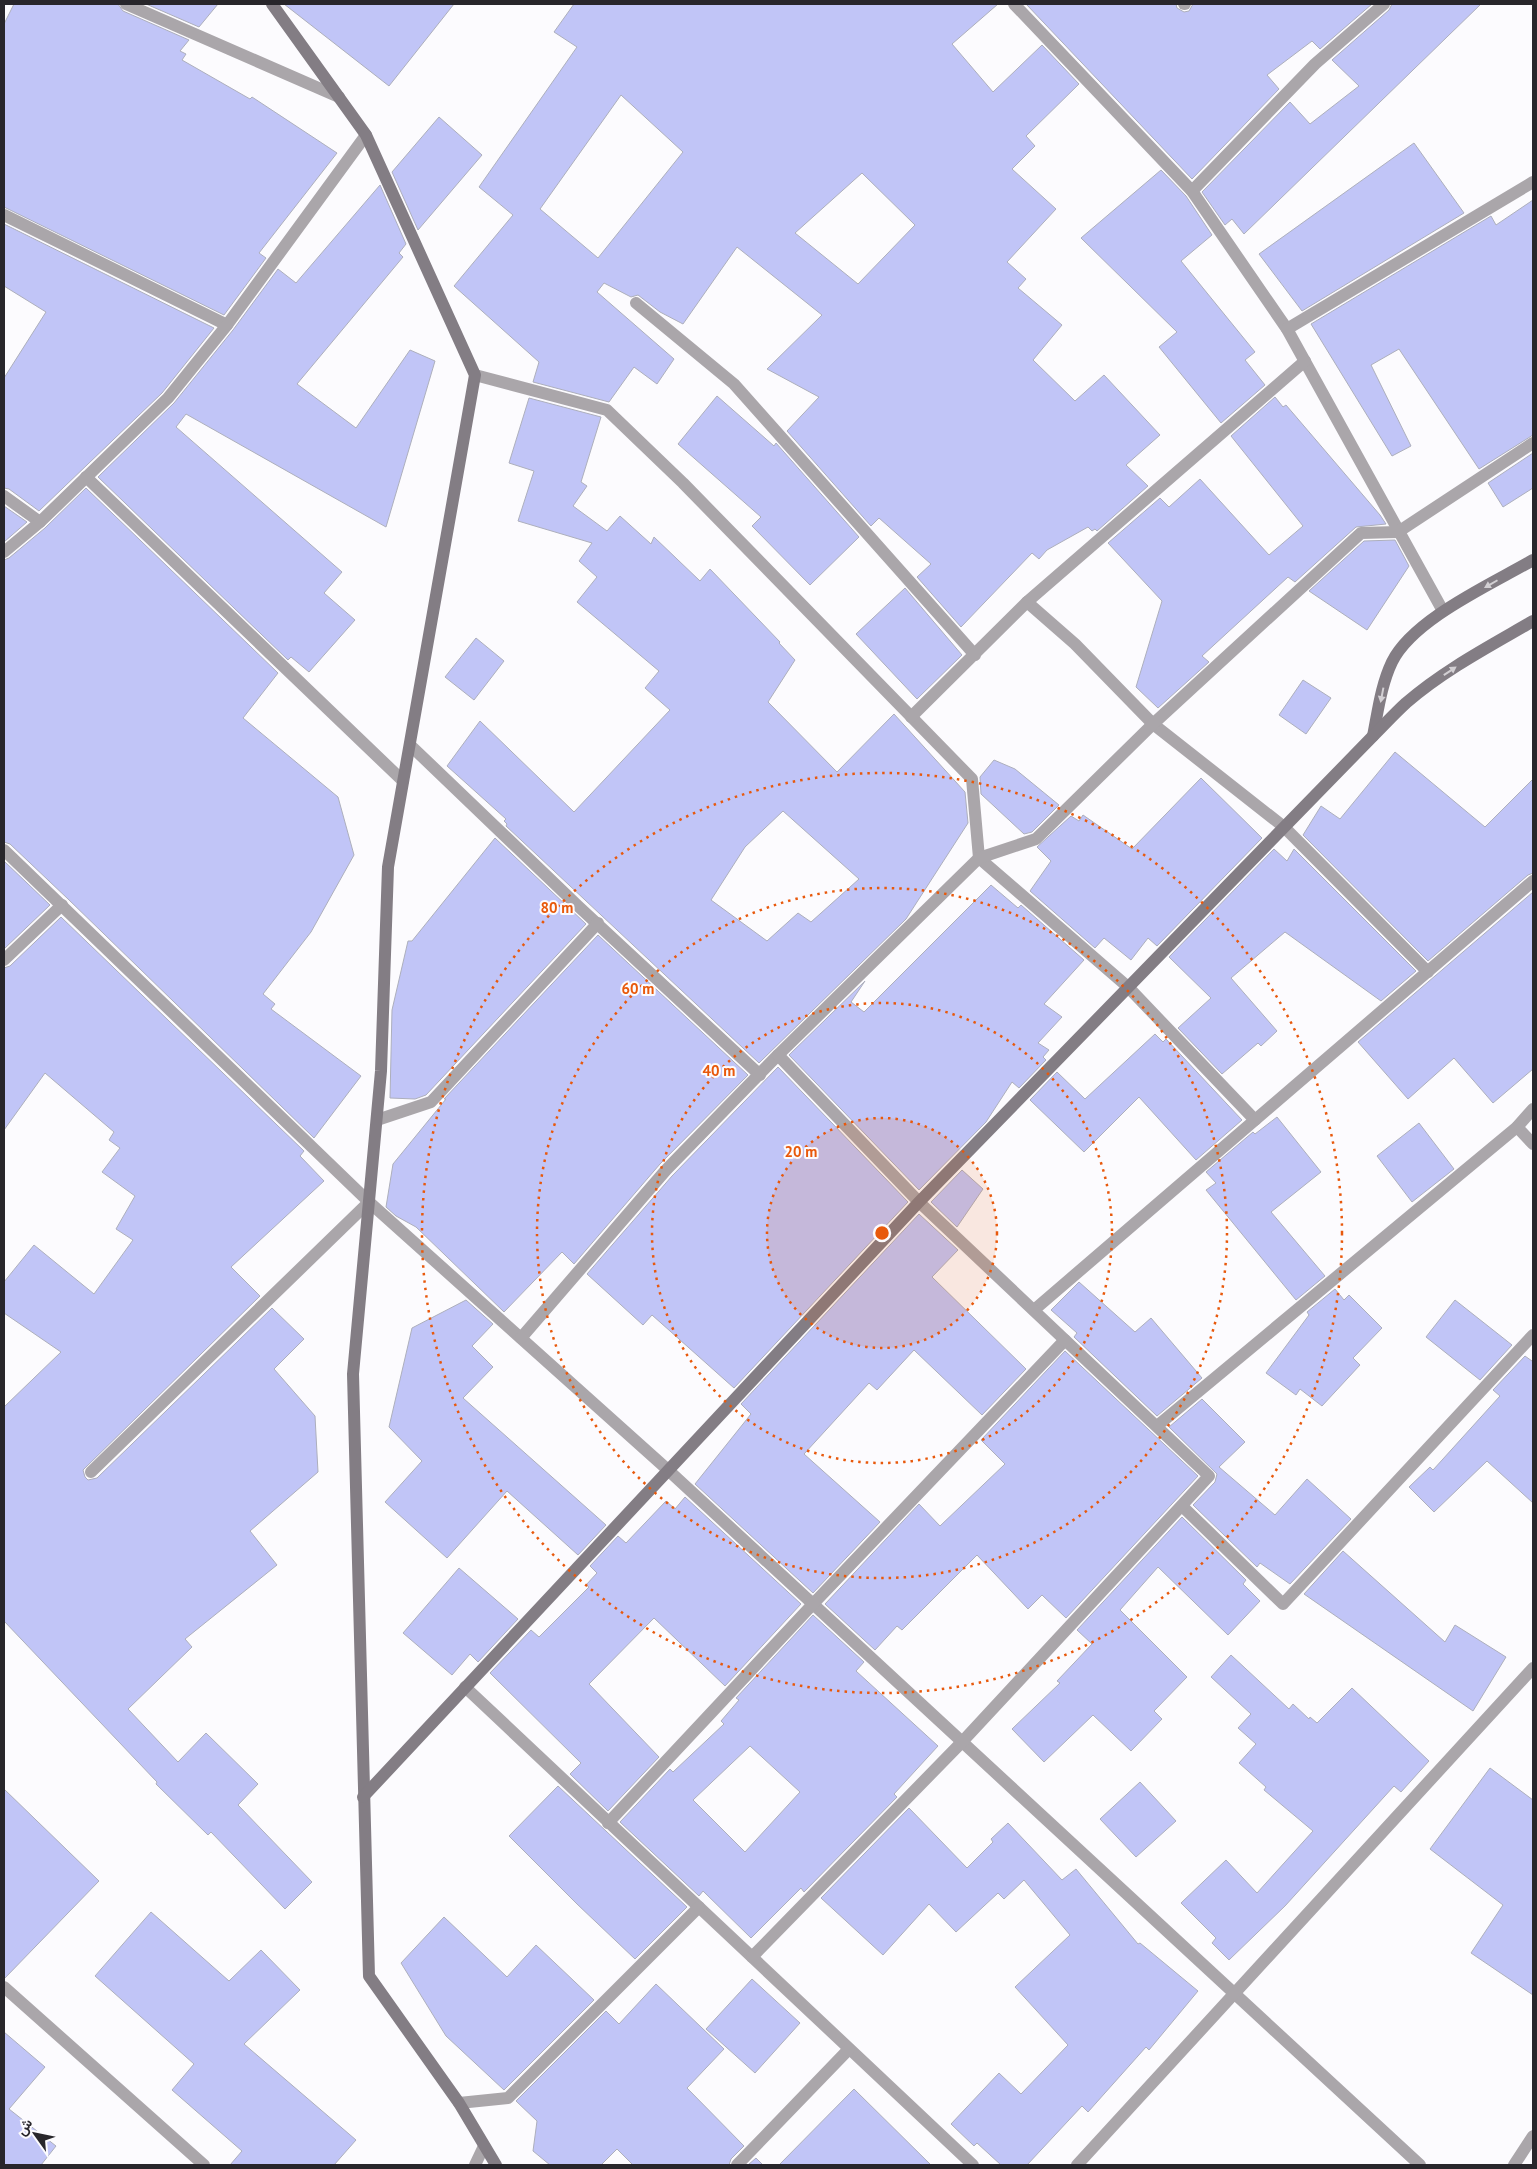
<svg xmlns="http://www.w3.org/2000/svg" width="1537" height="2169" font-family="'PT Sans',Vazirmatn,sans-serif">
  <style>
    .building { fill: #c1c5f7; stroke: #adafbc; fill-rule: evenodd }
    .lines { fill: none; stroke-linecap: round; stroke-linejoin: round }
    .street { stroke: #aaa6aa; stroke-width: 12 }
    .secondary { stroke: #837d84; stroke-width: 12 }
    .oneway { fill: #d2cfd3 }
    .ring { fill: none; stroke: #e8590c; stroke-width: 2.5; stroke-dasharray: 2.5 5 }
    .centre { fill: #e8590c; stroke: #fcfbfe; stroke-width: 2.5 }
    .ring-label { font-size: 15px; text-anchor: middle; font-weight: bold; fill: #e8590c; stroke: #fcfbfe; stroke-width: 4; stroke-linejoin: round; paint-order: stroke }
  </style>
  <rect width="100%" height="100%" fill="#fcfbfe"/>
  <g class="building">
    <path d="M 14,4 L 118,4 L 123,11 L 189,40 L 180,51 L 186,54 L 182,60 L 250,99 L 252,97 L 337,153 L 259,253 L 266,258 L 224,315 L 4,207 L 4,24 Z"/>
    <path d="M 146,4 L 218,4 L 199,27 Z"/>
    <path d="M 284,4 L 454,4 L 389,86 Z"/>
    <path d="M 574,4 L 998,4 L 952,44 L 993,92 L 1042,45 L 1079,84 L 1026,136 L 1035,146 L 1012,169 L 1056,209 L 1007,262 L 1026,279 L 1018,288 L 1062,325 L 1033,360 L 1075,401 L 1104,375 L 1160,435 L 1126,465 L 1148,486 L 1097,531 L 1095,529 L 1092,531 L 1088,527 L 1047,550 L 1039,559 L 1032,553 L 961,627 L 917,577 L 931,564 L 879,518 L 871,526 L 787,431 L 819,397 L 767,369 L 822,315 L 737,247 L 683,324 L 660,312 L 638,295 L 631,297 L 604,283 L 597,292 L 674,359 L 657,384 L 634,367 L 609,402 L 533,382 L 539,362 L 454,286 L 513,215 L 479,187 L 577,47 L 554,32 ZM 621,95 L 683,152 L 598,258 L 540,209 ZM 862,173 L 915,225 L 858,284 L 795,233 Z"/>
    <path d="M 1026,4 L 1176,4 L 1177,8 L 1184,12 L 1189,11 L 1193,4 L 1372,4 L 1320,49 L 1312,41 L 1267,75 L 1279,89 L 1192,179 Z"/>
    <path d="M 1392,4 L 1481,4 L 1244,234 L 1232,219 L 1225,225 L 1202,192 L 1290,102 L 1310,124 L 1359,86 L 1332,60 L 1389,10 Z"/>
    <path d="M 439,117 L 482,155 L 418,230 L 392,172 Z"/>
    <path d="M 1414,143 L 1464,213 L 1302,311 L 1259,254 Z"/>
    <path d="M 1161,170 L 1186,196 L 1212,235 L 1181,261 L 1255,352 L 1245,360 L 1265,385 L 1221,423 L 1159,347 L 1177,332 L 1081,238 Z"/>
    <path d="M 380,185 L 406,244 L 399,253 L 403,257 L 297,384 L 356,428 L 410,350 L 435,361 L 386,527 L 186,414 L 176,427 L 342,572 L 324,593 L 355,620 L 309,672 L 291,657 L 288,660 L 98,477 L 174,403 L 233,330 L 278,269 L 296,283 Z"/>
    <path d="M 1533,200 L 1533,435 L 1479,469 L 1399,349 L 1371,365 L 1411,446 L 1392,456 L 1311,324 L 1491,216 L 1496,225 Z"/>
    <path d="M 4,224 L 214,328 L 162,393 L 39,511 L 9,489 L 4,488 L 4,378 L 46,312 L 4,286 Z"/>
    <path d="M 717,396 L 774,446 L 776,443 L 859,537 L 810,585 L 752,526 L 761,517 L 678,444 Z"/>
    <path d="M 1275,397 L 1283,407 L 1286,405 L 1380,515 L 1386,524 L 1356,527 L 1295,582 L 1288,577 L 1202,656 L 1209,662 L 1158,708 L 1136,687 L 1162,601 L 1108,543 L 1160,498 L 1169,507 L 1200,479 L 1269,555 L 1303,526 L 1231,436 Z"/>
    <path d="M 529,398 L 601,417 L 581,482 L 587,486 L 573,506 L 607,531 L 620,516 L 651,544 L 654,537 L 700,581 L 710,569 L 780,642 L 779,643 L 795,660 L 768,702 L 837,772 L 894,714 L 965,792 L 968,823 L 906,919 L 759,1063 L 506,826 L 507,824 L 504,821 L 506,819 L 447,766 L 480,721 L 574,812 L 670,710 L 645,688 L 659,671 L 577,602 L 597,577 L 579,561 L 592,543 L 518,521 L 534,471 L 509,463 ZM 783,811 L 859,879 L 811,922 L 798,913 L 767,941 L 711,900 L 745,847 Z"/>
    <path d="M 1533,453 L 1533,488 L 1503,507 L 1488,483 Z"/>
    <path d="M 86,488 L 278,673 L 243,718 L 338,797 L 354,855 L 311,932 L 263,994 L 275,1004 L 271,1009 L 361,1076 L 314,1138 L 68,899 L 10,844 L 4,842 L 4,560 L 9,558 L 45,528 Z"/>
    <path d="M 4,506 L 27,522 L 4,542 Z"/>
    <path d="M 1395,540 L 1409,566 L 1367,630 L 1309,591 L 1364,541 Z"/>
    <path d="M 905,588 L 962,655 L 917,699 L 856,634 Z"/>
    <path d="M 476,638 L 504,661 L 474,700 L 445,677 Z"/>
    <path d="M 1303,680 L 1331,698 L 1306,734 L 1279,715 Z"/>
    <path d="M 1395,752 L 1485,827 L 1533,779 L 1533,873 L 1528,875 L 1428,961 L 1303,835 L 1321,806 L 1340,819 Z"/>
    <path d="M 994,760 L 1015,769 L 1059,805 L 1032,832 L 1024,834 L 981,794 L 980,777 Z"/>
    <path d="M 1201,778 L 1262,838 L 1157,946 L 1148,938 L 1131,960 L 1104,938 L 1095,948 L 1030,891 L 1051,861 L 1037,847 L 1071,816 L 1079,821 L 1083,815 L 1132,849 Z"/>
    <path d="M 495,838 L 586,924 L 426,1095 L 415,1099 L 390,1098 L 392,1010 L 408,941 L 412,941 Z"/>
    <path d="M 1274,849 L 1287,861 L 1294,849 L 1416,971 L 1381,1001 L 1285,932 L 1231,978 L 1277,1031 L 1261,1046 L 1258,1043 L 1222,1074 L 1178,1028 L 1211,998 L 1169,957 Z"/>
    <path d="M 4,861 L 50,905 L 4,949 Z"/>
    <path d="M 991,885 L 1018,908 L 1021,905 L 1084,960 L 1044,1004 L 1062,1017 L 1038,1043 L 1049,1050 L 1043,1057 L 1046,1060 L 1019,1088 L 1012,1082 L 986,1122 L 919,1190 L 789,1055 L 865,981 L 851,1002 L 864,1012 Z"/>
    <path d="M 1533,892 L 1533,1069 L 1493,1103 L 1454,1058 L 1408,1099 L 1358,1042 Z"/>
    <path d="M 61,917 L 304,1151 L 300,1156 L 324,1181 L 231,1267 L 260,1296 L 83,1470 L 85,1477 L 88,1480 L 97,1478 L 272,1308 L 304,1339 L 274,1369 L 315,1416 L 318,1472 L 250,1531 L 277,1565 L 185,1639 L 192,1647 L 128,1709 L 178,1762 L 206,1733 L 258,1784 L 238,1805 L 312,1882 L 285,1909 L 211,1832 L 208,1835 L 156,1784 L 157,1782 L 4,1621 L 4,1407 L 61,1352 L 4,1313 L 4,1282 L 34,1245 L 94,1294 L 133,1240 L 116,1229 L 135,1196 L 102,1172 L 120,1148 L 109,1140 L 114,1132 L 45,1073 L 4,1130 L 4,968 L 10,966 Z"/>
    <path d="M 598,935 L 748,1075 L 660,1164 L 574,1264 L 562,1252 L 504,1312 L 416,1227 L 396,1216 L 386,1207 L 393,1164 L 446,1099 L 444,1099 Z"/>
    <path d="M 1155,1034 L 1163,1042 L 1166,1039 L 1242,1120 L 1196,1160 L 1139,1097 L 1084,1152 L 1030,1100 L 1057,1072 L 1085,1099 Z"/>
    <path d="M 778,1067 L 908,1202 L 734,1388 L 652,1315 L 643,1325 L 587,1274 L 672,1176 Z"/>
    <path d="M 1277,1117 L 1321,1172 L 1271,1212 L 1325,1276 L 1296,1300 L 1206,1190 L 1216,1183 L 1206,1172 L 1253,1132 L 1255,1134 Z"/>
    <path d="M 1419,1123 L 1454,1169 L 1412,1202 L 1377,1156 Z"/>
    <path d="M 962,1170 L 983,1189 L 957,1227 L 931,1202 Z"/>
    <path d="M 919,1214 L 958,1250 L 932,1277 L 1026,1369 L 982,1415 L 914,1350 L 877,1390 L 869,1383 L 804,1454 L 880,1522 L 813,1593 L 695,1484 L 751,1414 L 741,1404 Z"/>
    <path d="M 1079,1282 L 1135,1332 L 1151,1318 L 1202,1378 L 1157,1416 L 1074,1337 L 1077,1333 L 1051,1310 Z"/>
    <path d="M 1335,1289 L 1344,1300 L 1349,1295 L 1382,1328 L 1353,1358 L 1360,1365 L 1322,1406 L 1300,1389 L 1296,1395 L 1266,1373 L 1309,1315 L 1307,1312 Z"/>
    <path d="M 466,1300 L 493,1324 L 472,1346 L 493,1367 L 463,1398 L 606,1525 L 578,1555 L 507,1491 L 447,1558 L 385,1502 L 422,1461 L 389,1427 L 412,1328 Z"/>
    <path d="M 1455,1300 L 1512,1345 L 1480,1380 L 1426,1337 Z"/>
    <path d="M 1065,1351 L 1198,1476 L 1066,1618 L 1042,1595 L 1028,1609 L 977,1555 L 902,1630 L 897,1626 L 875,1650 L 825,1604 L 919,1504 L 940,1526 L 1005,1464 L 981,1440 Z"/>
    <path d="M 1525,1356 L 1532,1361 L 1533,1360 L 1533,1503 L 1487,1461 L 1434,1512 L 1409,1487 L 1430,1467 L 1433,1470 L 1500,1396 L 1493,1390 Z"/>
    <path d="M 1202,1399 L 1245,1442 L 1219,1467 L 1275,1515 L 1307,1479 L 1351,1519 L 1290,1584 L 1260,1563 L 1257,1567 L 1193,1505 L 1215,1482 L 1217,1474 L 1169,1427 Z"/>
    <path d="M 685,1497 L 801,1604 L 725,1686 L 654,1618 L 589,1684 L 659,1757 L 608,1811 L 570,1774 L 581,1763 L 490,1673 L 531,1630 L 539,1637 L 589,1587 L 586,1585 L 597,1573 L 590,1566 L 618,1536 L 626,1543 L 666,1501 L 675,1509 Z"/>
    <path d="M 1182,1517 L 1246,1580 L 1243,1584 L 1260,1601 L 1228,1635 L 1158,1567 L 1120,1610 L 1187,1677 L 1154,1711 L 1162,1719 L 1131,1751 L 1093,1715 L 1044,1762 L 1012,1729 L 1060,1683 L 1057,1681 L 1092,1644 L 1077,1630 Z"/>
    <path d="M 1343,1551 L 1445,1642 L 1455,1625 L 1506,1657 L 1473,1711 L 1304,1594 Z"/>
    <path d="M 459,1568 L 518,1619 L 478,1662 L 470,1654 L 452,1675 L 403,1633 Z"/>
    <path d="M 813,1615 L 864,1662 L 856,1671 L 938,1746 L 894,1794 L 897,1797 L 804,1892 L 801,1888 L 751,1938 L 703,1891 L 699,1896 L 620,1822 L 670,1769 L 673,1772 L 724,1724 L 721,1721 L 739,1700 L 736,1698 ZM 750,1746 L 800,1792 L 745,1852 L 693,1800 Z"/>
    <path d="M 1231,1655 L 1289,1709 L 1293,1704 L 1309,1719 L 1310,1717 L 1317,1723 L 1352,1688 L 1429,1761 L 1401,1792 L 1394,1786 L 1285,1906 L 1229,1960 L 1212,1943 L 1216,1938 L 1181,1903 L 1226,1860 L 1257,1893 L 1313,1831 L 1264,1790 L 1266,1787 L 1239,1763 L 1256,1744 L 1238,1728 L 1251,1714 L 1211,1677 Z"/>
    <path d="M 1490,1768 L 1533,1800 L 1533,1995 L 1471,1953 L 1503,1905 L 1430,1849 Z"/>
    <path d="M 1140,1782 L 1176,1821 L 1136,1857 L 1100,1819 Z"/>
    <path d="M 558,1786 L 687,1907 L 635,1959 L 577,1904 L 509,1836 Z"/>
    <path d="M 4,1789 L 99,1881 L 4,1979 Z"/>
    <path d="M 909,1808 L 967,1868 L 993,1842 L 991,1839 L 1008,1823 L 1062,1880 L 1076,1869 L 1138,1944 L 1140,1943 L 1198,1991 L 1149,2050 L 1146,2047 L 1088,2112 L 1082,2106 L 1027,2165 L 1001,2165 L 977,2143 L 974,2146 L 951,2124 L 999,2073 L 1021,2094 L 1068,2045 L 1015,1987 L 1070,1935 L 1024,1880 L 1004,1899 L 998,1893 L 956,1932 L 929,1904 L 883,1955 L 821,1898 Z"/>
    <path d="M 151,1912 L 229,1981 L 261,1950 L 300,1990 L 244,2044 L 356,2140 L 334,2165 L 230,2165 L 242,2151 L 172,2090 L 194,2064 L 95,1976 Z"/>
    <path d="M 444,1917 L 507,1977 L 536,1945 L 594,2000 L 504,2090 L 446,2036 L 401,1963 Z"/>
    <path d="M 752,1979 L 800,2023 L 755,2073 L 706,2029 Z"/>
    <path d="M 656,1984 L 724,2049 L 687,2088 L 744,2146 L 731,2159 L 729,2165 L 633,2165 L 617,2149 L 601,2165 L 550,2165 L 533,2151 L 537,2121 L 516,2101 L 606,2011 L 619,2024 Z"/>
    <path d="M 4,2032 L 45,2067 L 9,2109 L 56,2146 L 41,2165 L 4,2165 Z"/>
    <path d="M 854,2089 L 931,2165 L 779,2165 Z"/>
    <path d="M 756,2158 L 763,2165 L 748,2165 Z"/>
  </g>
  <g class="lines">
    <g class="street">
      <path d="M 126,4 L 339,97"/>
      <path d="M 1014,4 L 1192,191 L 1287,329 L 1443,611"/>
      <path d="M 1184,4 L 1185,4"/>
      <path d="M 1192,191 L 1315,64 L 1384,4"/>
      <path d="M 4,215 L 227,325"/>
      <path d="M 636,303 L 734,384 L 975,655"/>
      <path d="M 1287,329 L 1533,182"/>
      <path d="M 475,375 L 607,410 L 683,483 L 972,779 L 979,858 L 1128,987 L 1255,1120"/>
      <path d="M 86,477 L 403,781"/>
      <path d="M 4,496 L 40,522"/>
      <path d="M 4,552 L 40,522 L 168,398 L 227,325 L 366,135"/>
      <path d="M 1027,602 L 1075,644 L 1153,724 L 1284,827 L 1428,972"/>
      <path d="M 911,717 L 1027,602 L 1305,361"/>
      <path d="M 410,745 L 578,906 L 760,1075"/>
      <path d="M 4,850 L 369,1202 L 668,1470 L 1420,2165"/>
      <path d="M 4,960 L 62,905"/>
      <path d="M 377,1120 L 431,1102 L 598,923"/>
      <path d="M 1517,1127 L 1533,1144"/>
      <path d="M 1034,1310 L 1533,881"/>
      <path d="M 521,1338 L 666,1170 L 778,1055 L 979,858 L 1036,839 L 1153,724 L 1361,533 L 1398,532 L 1533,443"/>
      <path d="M 1157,1426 L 1517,1127 L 1533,1109"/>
      <path d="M 91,1472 L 369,1202"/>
      <path d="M 1182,1506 L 1283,1604 L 1533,1335"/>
      <path d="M 465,1687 L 973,2165"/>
      <path d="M 608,1823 L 813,1604 L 1065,1340"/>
      <path d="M 752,1957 L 962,1742 L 1209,1476 L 919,1202 L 778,1055"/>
      <path d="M 4,1987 L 204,2165"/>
      <path d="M 459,2103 L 508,2098 L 699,1907"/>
      <path d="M 475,2165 L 484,2146"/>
      <path d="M 737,2165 L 849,2049"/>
      <path d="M 1077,2165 L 1533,1668"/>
      <path d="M 1514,2165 L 1533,2136"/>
    </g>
    <g class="secondary">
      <path d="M 272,4 L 366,135 L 475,375 L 388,867 L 381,1071 L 353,1374 L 369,1976 L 459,2103 L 496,2165"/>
      <path d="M 1373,736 C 1378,711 1381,685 1392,662 C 1413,619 1492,584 1533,560"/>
      <path d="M 363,1797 L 919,1202 L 1373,736 C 1384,725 1395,713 1406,703 C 1444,670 1490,646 1533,621"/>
    </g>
  </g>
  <defs><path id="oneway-solid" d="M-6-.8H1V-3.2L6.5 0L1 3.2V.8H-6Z" transform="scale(1.25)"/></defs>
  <g class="oneway">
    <use href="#oneway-solid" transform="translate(1491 584) rotate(150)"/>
    <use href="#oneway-solid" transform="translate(1450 671) rotate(-34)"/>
    <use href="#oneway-solid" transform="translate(1382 695) rotate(101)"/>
  </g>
  <circle cx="882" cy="1233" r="115" fill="#e8590c" fill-opacity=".12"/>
  <g class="ring">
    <circle cx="882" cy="1233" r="115"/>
    <circle cx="882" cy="1233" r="230"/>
    <circle cx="882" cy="1233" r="345"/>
    <circle cx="882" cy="1233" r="460"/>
  </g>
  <circle cx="882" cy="1233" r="8" class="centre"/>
  <g class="ring-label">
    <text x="557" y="913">80 m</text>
    <text x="638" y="994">60 m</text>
    <text x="719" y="1076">40 m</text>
    <text x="801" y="1157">20 m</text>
  </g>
  <rect width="1537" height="2169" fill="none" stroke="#28262b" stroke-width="10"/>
  <g transform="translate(35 2134) rotate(303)" stroke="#fcfbfe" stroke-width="4" paint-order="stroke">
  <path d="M0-4L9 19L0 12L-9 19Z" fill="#28262b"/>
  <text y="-8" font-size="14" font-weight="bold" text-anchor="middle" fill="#28262b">ش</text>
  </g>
</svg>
